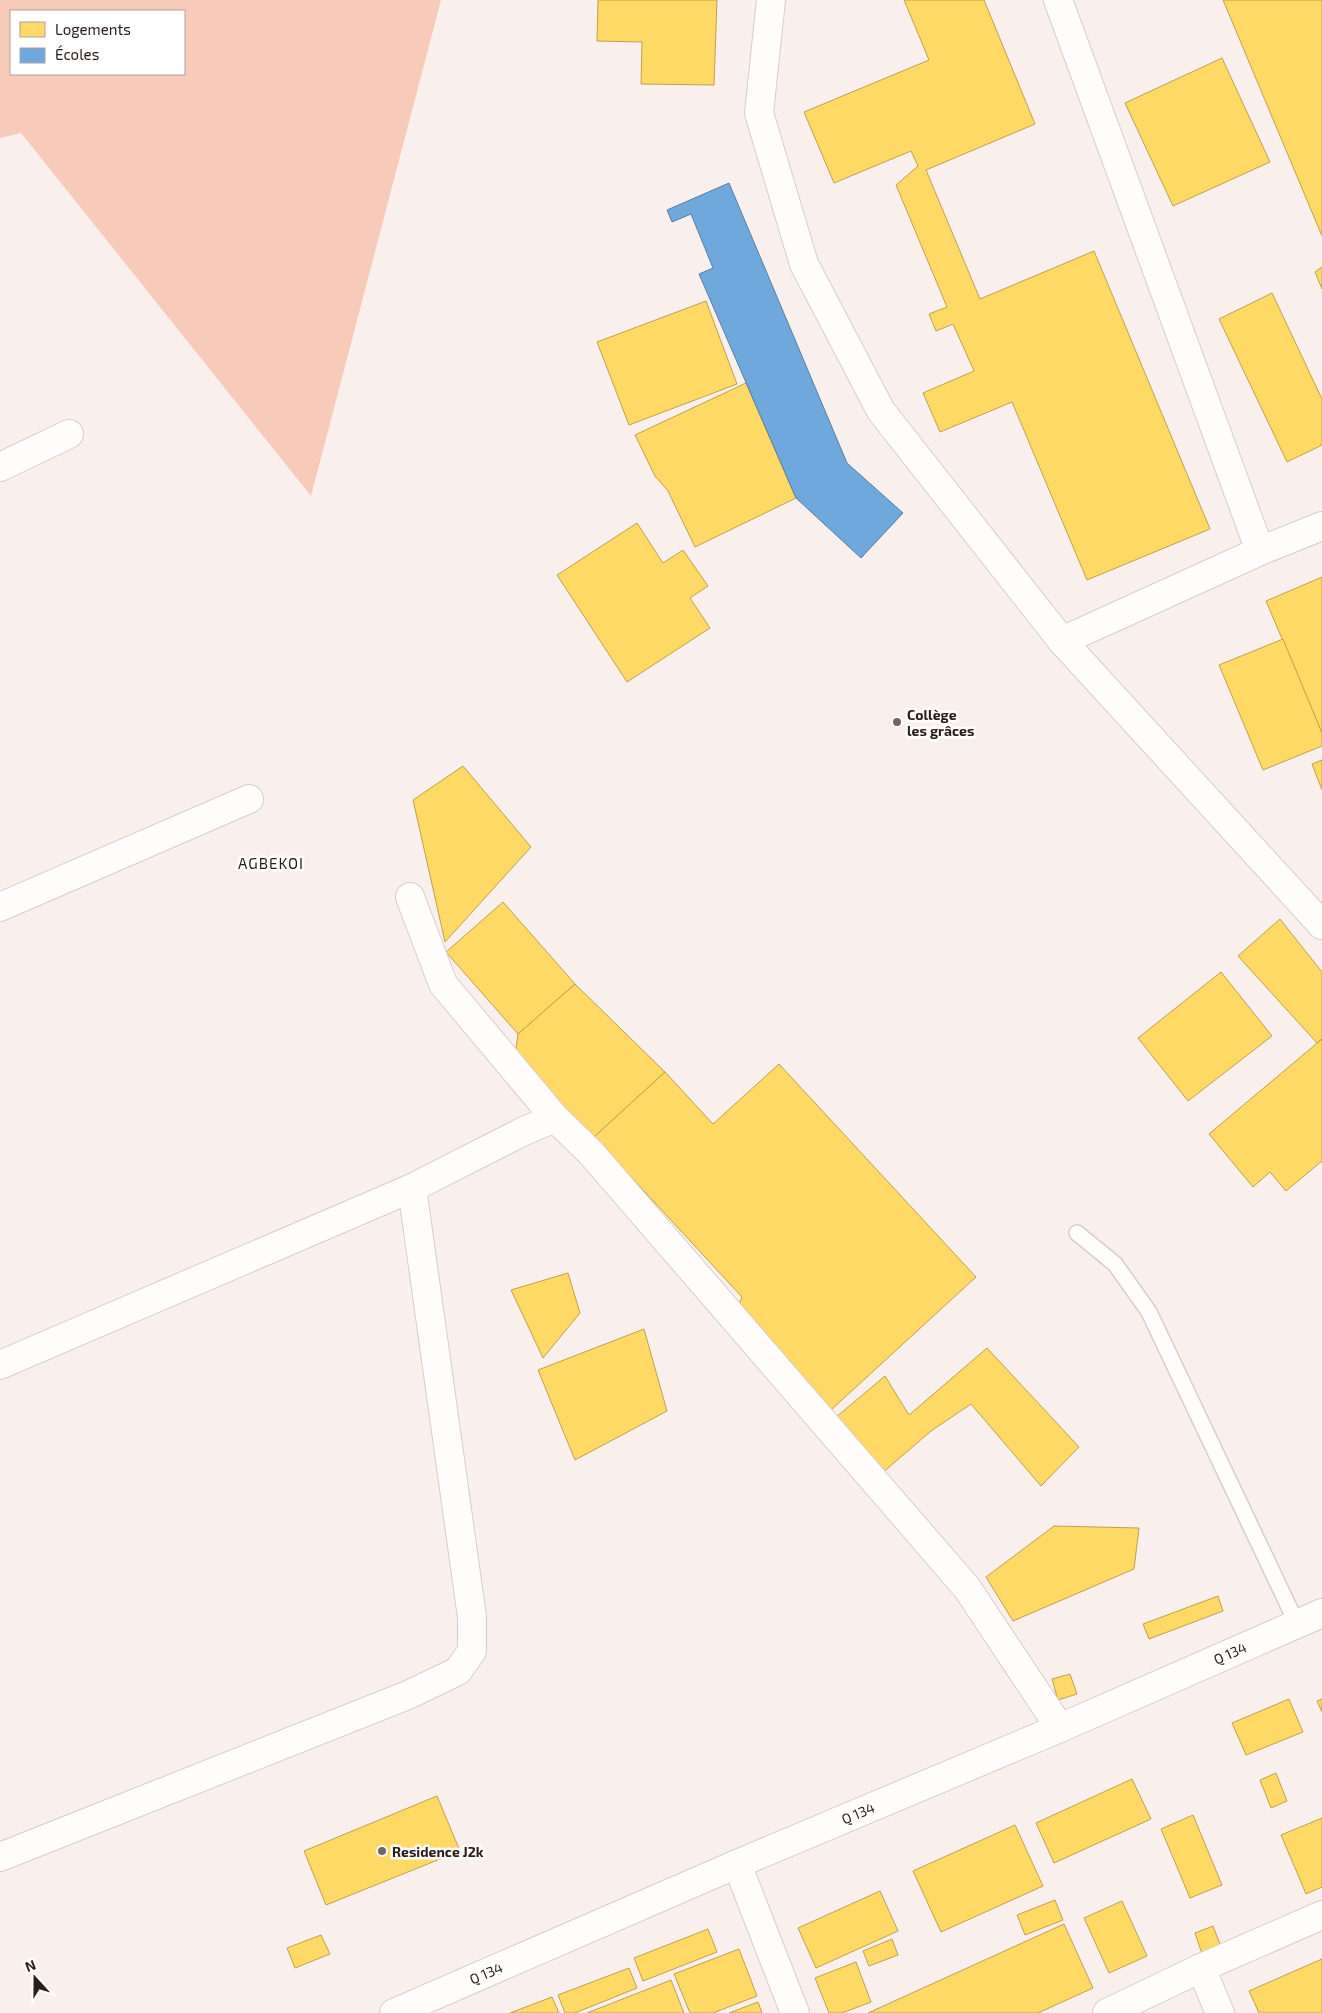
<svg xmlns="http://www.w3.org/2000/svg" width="1322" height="2013" font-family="'Exo 2',sans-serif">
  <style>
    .forest { fill: #f7caba; fill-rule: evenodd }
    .homes { fill: #ffd966; stroke: #bfa04e }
    .schools { fill: #6fa8dc; stroke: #5a7ea1 }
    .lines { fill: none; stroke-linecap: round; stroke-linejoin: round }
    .lane-casing { stroke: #d8cdc9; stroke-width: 18 }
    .street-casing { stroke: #d8cdc9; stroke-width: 30 }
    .lane { stroke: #fefdfc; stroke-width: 15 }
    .street { stroke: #fefdfc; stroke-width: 28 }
    .poi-dot { fill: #726662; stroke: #fff; stroke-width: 2 }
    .labels { text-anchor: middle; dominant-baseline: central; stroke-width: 5; stroke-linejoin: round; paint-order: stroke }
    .poi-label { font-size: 14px; font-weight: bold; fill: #2a1c17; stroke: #fff; text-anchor: start }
    .street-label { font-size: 14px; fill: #2a1c17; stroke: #fff }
    .neighbourhood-label { font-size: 15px; letter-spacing: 1px; fill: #2a1c17; stroke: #fff }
  </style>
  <rect width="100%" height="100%" fill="#f9f0ed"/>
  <path class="forest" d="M 0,0 L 441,0 L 311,496 L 21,133 L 0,138 ZM 11,11 L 184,11 L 184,74 L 11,74 Z"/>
  <g class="homes">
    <path d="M 598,0 L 717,0 L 714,85 L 641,84 L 642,42 L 597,41 Z"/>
    <path d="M 904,0 L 984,0 L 1035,124 L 926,170 L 980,299 L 1094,251 L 1210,529 L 1087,580 L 1012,402 L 940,432 L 923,393 L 974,371 L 953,324 L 936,331 L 929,314 L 947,307 L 896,185 L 918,166 L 911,151 L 834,183 L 804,112 L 929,60 Z"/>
    <path d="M 1223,0 L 1322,0 L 1322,236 Z"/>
    <path d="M 1222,58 L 1270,162 L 1173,206 L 1125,103 Z"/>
    <path d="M 1322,267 L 1322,289 L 1315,272 Z"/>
    <path d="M 1272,293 L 1322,399 L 1322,445 L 1287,462 L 1219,319 Z"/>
    <path d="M 706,301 L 737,384 L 629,425 L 597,342 Z"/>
    <path d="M 746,383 L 796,498 L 695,547 L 668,491 L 655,476 L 635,435 Z"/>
    <path d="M 637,523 L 663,563 L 683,550 L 708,586 L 690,598 L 710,628 L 627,682 L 557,575 Z"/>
    <path d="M 1322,577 L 1322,733 L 1266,601 Z"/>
    <path d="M 1283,639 L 1322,733 L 1322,746 L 1263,770 L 1219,665 Z"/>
    <path d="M 1322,760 L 1322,790 L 1312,764 Z"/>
    <path d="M 463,766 L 531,847 L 445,942 L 413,800 Z"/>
    <path d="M 503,902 L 575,984 L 518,1034 L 446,952 Z"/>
    <path d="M 1280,919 L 1322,972 L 1322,1039 L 1317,1043 L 1238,956 Z"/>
    <path d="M 1221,972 L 1272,1036 L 1188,1101 L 1138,1038 Z"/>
    <path d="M 575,984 L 665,1072 L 594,1137 L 590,1150 L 514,1064 L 518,1034 Z"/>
    <path d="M 1322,1039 L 1322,1161 L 1286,1191 L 1270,1172 L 1253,1187 L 1209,1134 Z"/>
    <path d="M 779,1064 L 976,1277 L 831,1410 L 737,1309 L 742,1297 L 594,1137 L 665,1072 L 713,1124 Z"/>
    <path d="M 568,1273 L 580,1313 L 543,1358 L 511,1290 Z"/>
    <path d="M 644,1329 L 667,1411 L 575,1460 L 538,1370 Z"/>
    <path d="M 987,1348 L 1079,1447 L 1041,1486 L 971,1404 L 931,1431 L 881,1474 L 835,1418 L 885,1376 L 909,1415 Z"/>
    <path d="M 1054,1526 L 1139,1528 L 1134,1569 L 1013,1621 L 986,1577 Z"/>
    <path d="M 1218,1596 L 1223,1611 L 1149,1639 L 1143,1624 Z"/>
    <path d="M 1070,1674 L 1077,1694 L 1058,1700 L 1052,1679 Z"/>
    <path d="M 1289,1699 L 1303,1732 L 1246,1755 L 1232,1723 Z"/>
    <path d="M 1322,1699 L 1322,1712 L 1317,1701 Z"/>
    <path d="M 1276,1773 L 1287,1801 L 1271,1808 L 1260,1780 Z"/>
    <path d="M 1132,1779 L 1151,1819 L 1054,1863 L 1036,1823 Z"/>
    <path d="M 437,1796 L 460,1851 L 326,1905 L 304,1851 Z"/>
    <path d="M 1193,1815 L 1222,1885 L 1190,1898 L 1161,1829 Z"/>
    <path d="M 1322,1818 L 1322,1887 L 1306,1894 L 1281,1835 Z"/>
    <path d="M 1015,1825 L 1043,1886 L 941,1932 L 913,1871 Z"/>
    <path d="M 880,1891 L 898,1931 L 816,1968 L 798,1928 Z"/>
    <path d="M 1055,1900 L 1063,1920 L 1025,1935 L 1017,1915 Z"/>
    <path d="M 1122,1901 L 1147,1956 L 1109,1973 L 1084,1918 Z"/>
    <path d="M 1064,1924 L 1093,1988 L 1038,2013 L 868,2013 Z"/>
    <path d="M 1213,1926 L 1221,1947 L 1202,1954 L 1195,1933 Z"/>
    <path d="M 708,1929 L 717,1952 L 643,1981 L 634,1958 Z"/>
    <path d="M 321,1935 L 330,1954 L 295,1968 L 287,1948 Z"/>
    <path d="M 892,1939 L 898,1955 L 869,1966 L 863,1951 Z"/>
    <path d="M 739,1949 L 757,1996 L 713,2013 L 690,2013 L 674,1974 Z"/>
    <path d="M 1322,1959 L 1322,2013 L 1259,2013 L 1249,1991 Z"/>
    <path d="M 856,1962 L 871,2002 L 842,2013 L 829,2013 L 815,1978 Z"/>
    <path d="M 629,1968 L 637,1988 L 575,2013 L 565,2013 L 558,1995 Z"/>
    <path d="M 671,1980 L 684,2013 L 587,2013 Z"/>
    <path d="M 552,1997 L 559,2013 L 510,2013 Z"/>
    <path d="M 758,2002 L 762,2013 L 729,2013 Z"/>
  </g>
  <path class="schools" d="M 729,183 L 847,463 L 903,513 L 861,558 L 796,498 L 699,274 L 713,268 L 691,214 L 672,222 L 667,210 Z"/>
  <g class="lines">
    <g class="lane-casing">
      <path id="lane" d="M 1077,1233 L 1115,1264 L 1149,1312 L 1297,1624"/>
    </g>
    <g class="street-casing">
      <g id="street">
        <path d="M 771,0 L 759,113 L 804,264 L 881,411 L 1062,641 L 1322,925"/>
        <path d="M 1058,0 L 1260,551"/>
        <path d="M 0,467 L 69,434"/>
        <path d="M 1062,641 L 1260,551 L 1322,526"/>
        <path d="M 410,897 L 443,984 L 555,1118"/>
        <path d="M 0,907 L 249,799"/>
        <path d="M 0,1365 L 412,1188 L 524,1131 L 555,1118 L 591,1153 L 967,1588 L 1060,1728"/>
        <path d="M 0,1857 L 408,1695 L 458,1671 L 472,1651 L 472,1617 L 412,1188"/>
        <path d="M 737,1864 L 795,2013"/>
        <path d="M 1201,1968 L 1220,2013"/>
        <path d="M 394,2013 L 737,1864 L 1060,1728 L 1322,1613"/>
        <path d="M 1107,2013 L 1201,1968 L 1322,1915"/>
      </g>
    </g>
    <use href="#lane" class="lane"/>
    <use href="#street" class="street"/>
  </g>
  <g class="poi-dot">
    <circle cx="897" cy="722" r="5"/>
    <circle cx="382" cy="1851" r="5"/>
  </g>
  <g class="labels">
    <g class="poi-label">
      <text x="907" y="714">Collège<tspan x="907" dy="16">les grâces</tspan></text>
      <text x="392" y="1851">Residence J2k</text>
    </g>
    <g class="street-label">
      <text transform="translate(1230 1653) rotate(-24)">Q 134</text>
      <text transform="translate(858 1813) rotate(-23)">Q 134</text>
      <text transform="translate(486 1973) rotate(-23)">Q 134</text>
    </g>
    <g class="neighbourhood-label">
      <text x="271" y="863">AGBEKOI</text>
    </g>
  </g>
  <rect x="10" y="10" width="175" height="65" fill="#ffffff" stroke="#aaa4a2"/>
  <rect x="20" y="22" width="25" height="15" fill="#ffd966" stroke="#aaa4a2"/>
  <text x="55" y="35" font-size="15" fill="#2a1c17">Logements</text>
  <rect x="20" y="48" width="25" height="15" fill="#6fa8dc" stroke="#aaa4a2"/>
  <text x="55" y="60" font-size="15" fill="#2a1c17">Écoles</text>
  <g transform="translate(35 1978) rotate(339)" stroke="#ffffff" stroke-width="4" paint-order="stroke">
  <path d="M0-4L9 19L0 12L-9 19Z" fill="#2a1c17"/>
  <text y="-8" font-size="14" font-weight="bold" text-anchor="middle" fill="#2a1c17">N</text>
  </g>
</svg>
